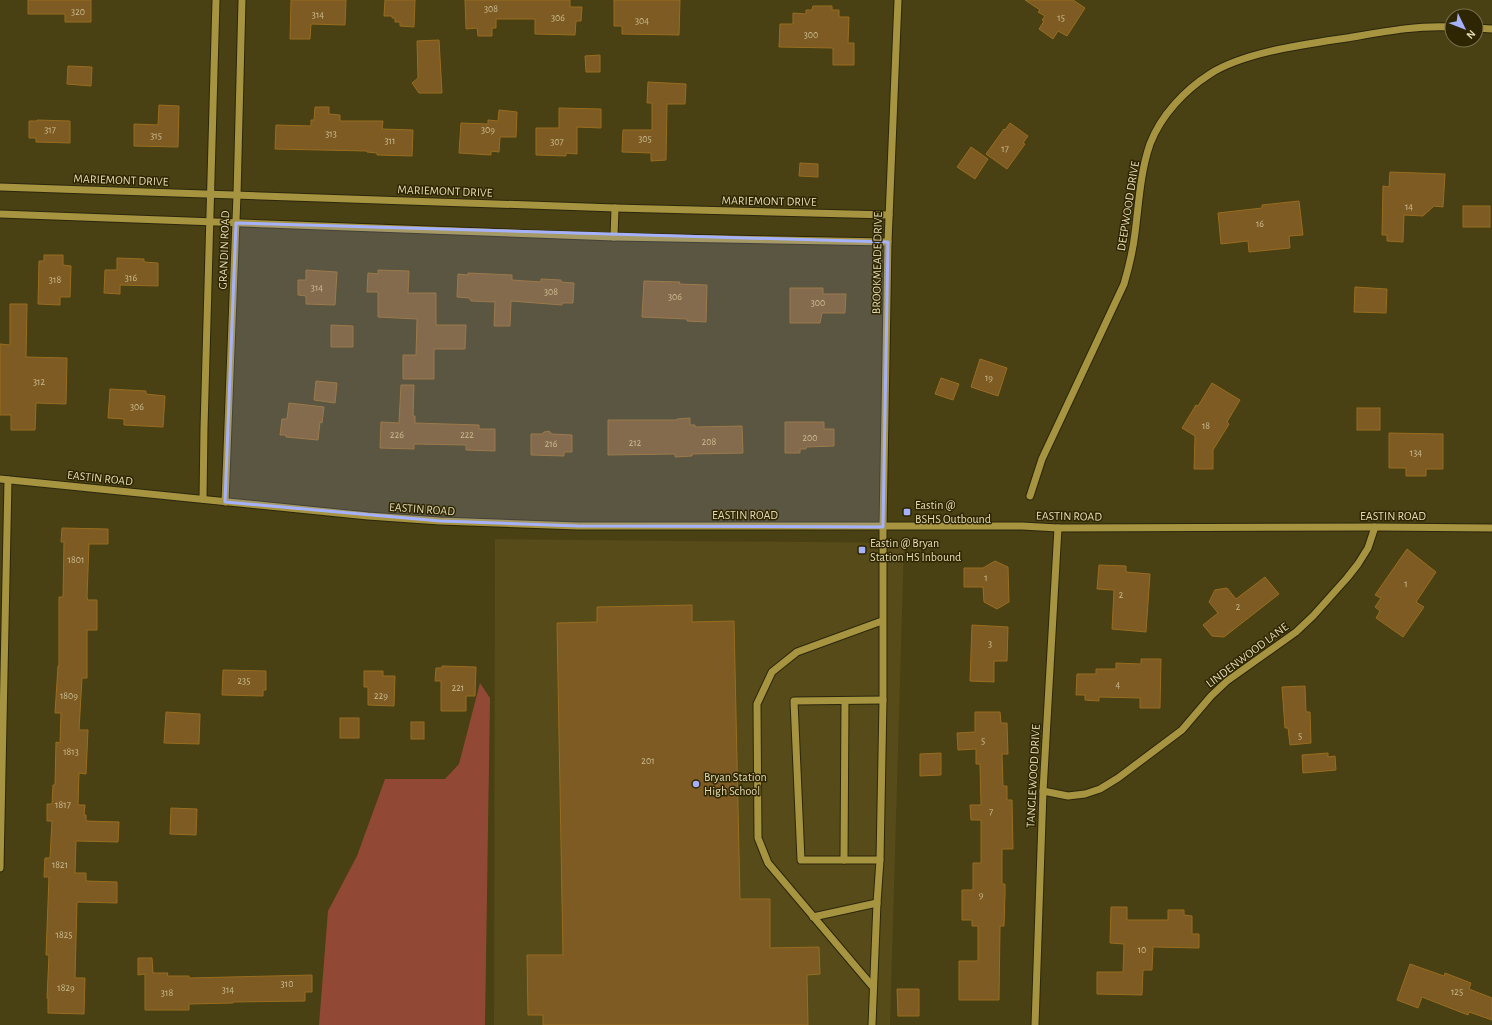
<svg xmlns="http://www.w3.org/2000/svg" width="1492" height="1025" font-family="'Alegreya Sans',sans-serif">
  <style>
    .built { fill: #564b19 }
    .green { fill: #914935 }
    .building { fill: #7d5b23; stroke: #996d20 }
    .lines { fill: none; stroke-linecap: round; stroke-linejoin: round }
    .minor-casing { stroke: #2c270c; stroke-width: 9 }
    .minor { stroke: #a69440; stroke-width: 7 }
    .marked { fill: #a6b1fc; fill-opacity: 0.2; stroke: #a6b1fc; stroke-width: 3; stroke-linejoin: round }
    .poi-dot { fill: #a6b1fc; stroke: #2e2602; stroke-width: 1.5 }
    .labels { text-anchor: middle; dominant-baseline: central; stroke-width: 3; stroke-linejoin: round; paint-order: stroke }
    .number-label { font-size: 10px; fill: #cbbc90 }
    .street-label { font-size: 12px; fill: #e5dcb5; stroke: #2e2602 }
    .poi-label { font-size: 12px; fill: #e5dcb5; stroke: #2e2602; text-anchor: start }
  </style>
  <rect width="100%" height="100%" fill="#494013"/>
  <path class="built" d="M 495,539 L 904,543 L 890,1025 L 494,1025 Z"/>
  <path class="green" d="M 480,683 L 490,698 L 485,1025 L 319,1025 L 328,911 L 357,856 L 385,779 L 445,779 L 459,764 Z"/>
  <g class="building">
    <path d="M 28,0 L 91,0 L 91,22 L 65,22 L 65,14 L 28,14 Z"/>
    <path d="M 291,0 L 346,0 L 345,25 L 311,24 L 310,39 L 290,39 Z"/>
    <path d="M 385,0 L 415,0 L 414,27 L 400,26 L 400,22 L 395,22 L 395,18 L 392,18 L 392,16 L 384,16 Z"/>
    <path d="M 465,0 L 570,0 L 570,7 L 582,7 L 581,21 L 576,21 L 575,35 L 535,34 L 535,19 L 496,19 L 496,28 L 492,28 L 492,36 L 478,36 L 477,28 L 466,29 Z"/>
    <path d="M 614,0 L 680,0 L 679,35 L 622,34 L 622,26 L 614,26 Z"/>
    <path d="M 1025,0 L 1073,0 L 1085,8 L 1067,36 L 1058,31 L 1053,39 L 1039,29 L 1044,21 L 1042,20 L 1045,16 L 1038,12 L 1040,10 Z"/>
    <path d="M 813,6 L 832,6 L 832,10 L 839,10 L 839,17 L 849,17 L 848,43 L 854,43 L 854,65 L 833,65 L 833,48 L 779,47 L 780,24 L 793,24 L 793,13 L 806,14 L 806,10 L 812,10 Z"/>
    <path d="M 439,40 L 442,93 L 419,93 L 412,83 L 418,78 L 417,41 Z"/>
    <path d="M 600,55 L 600,72 L 586,72 L 585,56 Z"/>
    <path d="M 68,66 L 92,67 L 91,86 L 67,84 Z"/>
    <path d="M 648,82 L 686,84 L 685,104 L 667,104 L 666,160 L 651,161 L 651,153 L 622,152 L 623,130 L 652,130 L 652,103 L 647,103 Z"/>
    <path d="M 159,105 L 179,106 L 178,147 L 134,146 L 134,124 L 158,125 Z"/>
    <path d="M 315,107 L 329,107 L 329,114 L 340,115 L 340,121 L 383,121 L 382,129 L 413,130 L 412,156 L 377,155 L 377,153 L 367,152 L 367,151 L 275,149 L 276,125 L 311,126 L 311,120 L 314,120 Z"/>
    <path d="M 559,108 L 601,109 L 601,128 L 577,127 L 577,154 L 566,153 L 566,156 L 536,155 L 536,128 L 559,128 Z"/>
    <path d="M 499,110 L 517,112 L 516,137 L 500,137 L 499,152 L 491,151 L 491,155 L 459,153 L 461,123 L 488,124 L 488,120 L 498,121 Z"/>
    <path d="M 37,120 L 70,121 L 70,143 L 36,142 L 36,138 L 29,138 L 29,121 L 37,121 Z"/>
    <path d="M 1010,123 L 1028,136 L 1023,143 L 1025,144 L 1007,169 L 986,154 L 1004,129 L 1005,130 Z"/>
    <path d="M 971,147 L 988,159 L 975,179 L 957,167 Z"/>
    <path d="M 800,163 L 818,164 L 818,177 L 799,176 Z"/>
    <path d="M 1390,172 L 1445,174 L 1443,207 L 1434,206 L 1423,216 L 1404,215 L 1403,242 L 1387,241 L 1387,235 L 1382,235 L 1383,186 L 1389,187 Z"/>
    <path d="M 1299,201 L 1303,235 L 1289,236 L 1290,248 L 1249,252 L 1248,241 L 1221,244 L 1218,213 L 1262,208 L 1262,205 Z"/>
    <rect x="1463" y="206" width="27" height="21"/>
    <path d="M 44,255 L 63,255 L 63,265 L 71,266 L 70,297 L 60,297 L 60,305 L 38,304 L 39,261 L 44,261 Z"/>
    <path d="M 117,258 L 144,259 L 144,262 L 158,263 L 158,286 L 120,285 L 120,294 L 104,293 L 105,270 L 117,270 Z"/>
    <path d="M 306,270 L 337,272 L 335,305 L 306,304 L 306,296 L 298,295 L 298,280 L 306,280 Z"/>
    <path d="M 378,270 L 409,271 L 408,293 L 436,293 L 436,325 L 466,325 L 465,349 L 434,349 L 434,379 L 403,379 L 403,355 L 416,355 L 417,319 L 378,317 L 378,292 L 367,292 L 368,273 L 378,274 Z"/>
    <path d="M 468,273 L 512,275 L 512,280 L 541,282 L 541,279 L 561,280 L 561,282 L 574,283 L 573,303 L 562,303 L 562,305 L 511,301 L 510,326 L 494,326 L 495,302 L 471,301 L 469,298 L 457,297 L 458,274 L 468,275 Z"/>
    <path d="M 644,281 L 680,282 L 679,284 L 707,285 L 706,322 L 687,321 L 687,319 L 642,317 Z"/>
    <path d="M 1355,287 L 1387,289 L 1386,313 L 1354,312 Z"/>
    <path d="M 790,288 L 823,288 L 823,294 L 846,294 L 845,313 L 822,313 L 820,323 L 790,323 Z"/>
    <path d="M 10,304 L 27,304 L 26,357 L 67,358 L 66,404 L 36,403 L 35,430 L 11,430 L 11,415 L 0,415 L 0,344 L 10,345 Z"/>
    <path d="M 331,325 L 353,326 L 353,347 L 331,347 Z"/>
    <path d="M 980,359 L 1007,368 L 998,396 L 971,387 Z"/>
    <path d="M 941,378 L 959,384 L 953,400 L 935,394 Z"/>
    <path d="M 316,381 L 337,383 L 335,403 L 314,400 Z"/>
    <path d="M 1212,383 L 1240,400 L 1227,422 L 1229,424 L 1213,450 L 1213,469 L 1194,469 L 1195,436 L 1182,428 L 1196,405 L 1198,406 Z"/>
    <path d="M 401,385 L 414,385 L 413,416 L 415,416 L 415,423 L 479,425 L 479,429 L 495,429 L 495,451 L 466,450 L 466,445 L 414,444 L 414,449 L 380,448 L 381,422 L 399,423 Z"/>
    <path d="M 110,389 L 146,391 L 146,394 L 165,396 L 163,427 L 124,425 L 124,419 L 108,418 Z"/>
    <path d="M 289,403 L 324,407 L 322,423 L 320,422 L 318,440 L 286,437 L 286,435 L 280,435 L 282,419 L 287,419 Z"/>
    <rect x="1357" y="408" width="23" height="22"/>
    <path d="M 690,418 L 690,425 L 695,425 L 695,427 L 742,426 L 743,453 L 692,454 L 692,456 L 675,457 L 675,454 L 608,455 L 608,420 L 677,420 L 677,419 Z"/>
    <path d="M 785,422 L 824,422 L 824,429 L 834,429 L 834,446 L 806,447 L 806,449 L 800,449 L 800,453 L 785,453 Z"/>
    <path d="M 549,431 L 552,434 L 572,435 L 572,452 L 564,452 L 564,456 L 531,455 L 531,434 L 542,434 L 544,432 Z"/>
    <path d="M 1389,433 L 1443,434 L 1443,469 L 1426,469 L 1426,476 L 1406,476 L 1406,468 L 1389,468 Z"/>
    <path d="M 62,528 L 108,529 L 108,544 L 89,544 L 87,597 L 88,600 L 97,600 L 97,630 L 87,630 L 87,678 L 82,678 L 79,730 L 88,730 L 86,774 L 79,773 L 78,805 L 85,805 L 84,815 L 86,815 L 86,821 L 119,822 L 118,842 L 76,841 L 75,873 L 86,873 L 86,881 L 117,882 L 117,903 L 77,902 L 75,978 L 85,978 L 84,1014 L 48,1013 L 48,998 L 47,998 L 49,955 L 46,955 L 49,877 L 44,877 L 45,858 L 50,858 L 52,821 L 47,821 L 47,804 L 52,804 L 53,785 L 55,785 L 56,742 L 60,743 L 61,713 L 55,713 L 58,666 L 59,666 L 59,597 L 63,597 L 64,542 L 61,542 Z"/>
    <path d="M 1407,549 L 1436,572 L 1416,602 L 1424,607 L 1403,637 L 1376,618 L 1380,611 L 1375,607 L 1381,598 L 1375,595 Z"/>
    <path d="M 995,561 L 1008,567 L 1009,602 L 997,609 L 984,602 L 983,587 L 964,587 L 964,568 L 983,568 Z"/>
    <path d="M 1099,565 L 1126,566 L 1126,572 L 1150,574 L 1146,632 L 1112,629 L 1114,590 L 1097,589 Z"/>
    <path d="M 1265,577 L 1279,594 L 1224,637 L 1212,636 L 1203,625 L 1218,613 L 1209,602 L 1215,590 L 1227,588 L 1236,599 Z"/>
    <path d="M 692,605 L 692,622 L 734,621 L 740,899 L 770,899 L 770,948 L 819,947 L 820,974 L 807,975 L 808,1025 L 543,1025 L 543,1015 L 528,1015 L 527,955 L 563,955 L 557,623 L 597,622 L 597,607 Z"/>
    <path d="M 972,625 L 1008,627 L 1007,661 L 994,661 L 994,682 L 970,681 Z"/>
    <path d="M 1141,659 L 1161,659 L 1160,708 L 1140,708 L 1140,698 L 1099,697 L 1099,701 L 1085,700 L 1085,695 L 1076,695 L 1077,674 L 1096,674 L 1096,669 L 1116,669 L 1116,663 L 1141,664 Z"/>
    <path d="M 442,666 L 476,667 L 475,696 L 466,696 L 466,711 L 441,711 L 441,681 L 435,681 L 436,668 L 442,668 Z"/>
    <path d="M 223,670 L 266,671 L 266,690 L 263,690 L 263,696 L 222,695 Z"/>
    <path d="M 364,671 L 383,671 L 383,676 L 395,676 L 394,706 L 368,705 L 368,687 L 364,687 Z"/>
    <path d="M 1305,686 L 1306,712 L 1310,712 L 1311,743 L 1290,745 L 1288,728 L 1285,728 L 1282,687 Z"/>
    <path d="M 166,712 L 200,714 L 199,744 L 164,743 Z"/>
    <path d="M 975,712 L 1000,712 L 1001,723 L 1007,723 L 1008,754 L 1002,754 L 1003,786 L 1007,786 L 1007,800 L 1012,800 L 1013,849 L 1002,849 L 1002,884 L 1005,884 L 1005,893 L 1004,926 L 1000,926 L 999,1000 L 959,1000 L 959,961 L 978,961 L 978,926 L 972,926 L 972,920 L 962,920 L 962,890 L 973,890 L 973,863 L 981,863 L 981,820 L 971,820 L 970,805 L 981,805 L 980,764 L 976,764 L 976,749 L 958,750 L 957,733 L 975,732 Z"/>
    <rect x="340" y="718" width="19" height="20"/>
    <rect x="411" y="722" width="13" height="17"/>
    <path d="M 941,753 L 941,775 L 920,776 L 920,754 Z"/>
    <path d="M 1328,753 L 1328,757 L 1335,756 L 1336,770 L 1303,773 L 1302,755 Z"/>
    <path d="M 171,808 L 197,809 L 196,835 L 170,834 Z"/>
    <path d="M 1111,907 L 1127,907 L 1127,920 L 1168,920 L 1168,910 L 1184,910 L 1184,915 L 1192,916 L 1192,934 L 1199,934 L 1199,948 L 1153,947 L 1152,970 L 1143,970 L 1142,995 L 1097,994 L 1097,972 L 1123,972 L 1124,944 L 1110,943 Z"/>
    <path d="M 138,958 L 152,958 L 153,973 L 168,973 L 167,976 L 189,976 L 189,978 L 312,975 L 312,992 L 305,992 L 305,1001 L 233,1002 L 233,1003 L 189,1004 L 189,1010 L 145,1010 L 145,974 L 138,975 Z"/>
    <path d="M 1410,964 L 1444,976 L 1445,973 L 1471,983 L 1469,989 L 1492,998 L 1492,1020 L 1469,1012 L 1468,1015 L 1422,997 L 1418,1008 L 1397,1000 Z"/>
    <path d="M 897,989 L 919,989 L 919,1016 L 898,1016 Z"/>
  </g>
  <g class="lines">
    <g class="minor-casing">
      <g id="minor">
        <path d="M 1476,28 L 1492,29"/>
        <path d="M 0,187 L 615,208 L 889,215"/>
        <path d="M 0,214 L 614,237 L 888,242"/>
        <path d="M 614,237 L 615,208"/>
        <path d="M 0,479 L 368,516 L 440,521 L 578,526 L 1022,526 L 1058,528 L 1375,527 L 1492,528"/>
        <path d="M 1030,496 L 1042,459 L 1124,284 C 1129,267 1133,250 1135,233 C 1139,203 1140,173 1150,144 C 1161,115 1185,90 1210,74 C 1244,52 1307,44 1347,38 C 1382,32 1417,25 1452,27"/>
        <path d="M 203,499 L 204,428 L 216,0"/>
        <path d="M 225,502 L 237,195 L 242,0"/>
        <path d="M 1043,791 L 1068,796 L 1085,794 L 1100,789 L 1118,778 L 1182,730 L 1211,696 L 1227,681 L 1296,632 L 1313,616 L 1347,578 L 1358,564 L 1368,548 L 1375,527"/>
        <path d="M 844,860 L 845,701"/>
        <path d="M 880,860 L 801,860 L 794,701 L 883,700"/>
        <path d="M 0,868 L 8,480"/>
        <path d="M 813,917 L 877,903"/>
        <path d="M 873,987 L 768,863 L 758,838 L 757,704 L 772,672 L 797,652 L 882,621"/>
        <path d="M 872,1025 L 877,903 L 880,860 L 883,700 L 883,527 L 888,242 L 898,0"/>
        <path d="M 1035,1025 L 1043,791 L 1058,528"/>
      </g>
    </g>
    <use href="#minor" class="minor"/>
  </g>
  <path class="marked" d="M 236,223 L 888,242 L 883,527 L 578,526 L 440,521 L 225,502 Z"/>
  <g class="poi-dot">
    <rect x="903" y="508" width="8" height="8" rx="2"/>
    <rect x="858" y="546" width="8" height="8" rx="2"/>
    <circle cx="696" cy="784" r="4"/>
  </g>
  <g class="labels">
    <g class="number-label">
      <text x="491" y="9">308</text>
      <text x="78" y="12">320</text>
      <text x="318" y="15">314</text>
      <text x="558" y="18">306</text>
      <text x="1061" y="18">15</text>
      <text x="642" y="21">304</text>
      <text x="811" y="35">300</text>
      <text x="50" y="130">317</text>
      <text x="488" y="130">309</text>
      <text x="331" y="134">313</text>
      <text x="156" y="136">315</text>
      <text x="645" y="139">305</text>
      <text x="390" y="141">311</text>
      <text x="557" y="142">307</text>
      <text x="1005" y="149">17</text>
      <text x="1409" y="207">14</text>
      <text x="1260" y="224">16</text>
      <text x="131" y="278">316</text>
      <text x="55" y="280">318</text>
      <text x="317" y="288">314</text>
      <text x="551" y="292">308</text>
      <text x="675" y="297">306</text>
      <text x="818" y="303">300</text>
      <text x="989" y="378">19</text>
      <text x="39" y="382">312</text>
      <text x="137" y="407">306</text>
      <text x="1206" y="426">18</text>
      <text x="397" y="435">226</text>
      <text x="467" y="435">222</text>
      <text x="810" y="438">200</text>
      <text x="709" y="442">208</text>
      <text x="635" y="443">212</text>
      <text x="551" y="444">216</text>
      <text x="1416" y="453">134</text>
      <text x="76" y="560">1801</text>
      <text x="986" y="578">1</text>
      <text x="1406" y="584">1</text>
      <text x="1121" y="595">2</text>
      <text x="1238" y="607">2</text>
      <text x="990" y="644">3</text>
      <text x="244" y="681">235</text>
      <text x="1118" y="685">4</text>
      <text x="458" y="688">221</text>
      <text x="69" y="696">1809</text>
      <text x="381" y="696">229</text>
      <text x="1300" y="736">5</text>
      <text x="983" y="741">5</text>
      <text x="71" y="752">1813</text>
      <text x="648" y="761">201</text>
      <text x="63" y="805">1817</text>
      <text x="991" y="812">7</text>
      <text x="60" y="865">1821</text>
      <text x="981" y="895">9</text>
      <text x="64" y="935">1825</text>
      <text x="1142" y="950">10</text>
      <text x="287" y="984">310</text>
      <text x="66" y="988">1829</text>
      <text x="228" y="990">314</text>
      <text x="1457" y="992">125</text>
      <text x="167" y="993">318</text>
    </g>
    <g class="street-label">
      <text transform="translate(121 180) rotate(2)">MARIEMONT DRIVE</text>
      <text transform="translate(445 191) rotate(2)">MARIEMONT DRIVE</text>
      <text transform="translate(769 201) rotate(1)">MARIEMONT DRIVE</text>
      <text transform="translate(1128 206) rotate(-81)">DEEPWOOD DRIVE</text>
      <text transform="translate(224 250) rotate(-88)">GRANDIN ROAD</text>
      <text transform="translate(877 263) rotate(-89)">BROOKMEADE DRIVE</text>
      <text transform="translate(100 478) rotate(6)">EASTIN ROAD</text>
      <text transform="translate(422 509) rotate(4)">EASTIN ROAD</text>
      <text x="745" y="515">EASTIN ROAD</text>
      <text transform="translate(1069 516) rotate(1)">EASTIN ROAD</text>
      <text x="1393" y="516">EASTIN ROAD</text>
      <text transform="translate(1247 655) rotate(-37)">LINDENWOOD LANE</text>
      <text transform="translate(1033 776) rotate(-87)">TANGLEWOOD DRIVE</text>
    </g>
    <g class="poi-label">
      <text x="915" y="505">Eastin @<tspan x="915" dy="14">BSHS Outbound</tspan></text>
      <text x="870" y="543">Eastin @ Bryan<tspan x="870" dy="14">Station HS Inbound</tspan></text>
      <text x="704" y="777">Bryan Station<tspan x="704" dy="14">High School</tspan></text>
    </g>
  </g>
  <g transform="translate(1464 28) rotate(133)"><circle r="19" fill="#2e2602" stroke="#776f4a"/>
  <path d="M0-3L7 15L0 10L-7 15Z" fill="#a6b1fc"/>
  <text y="-6" font-size="11" font-weight="bold" text-anchor="middle" fill="#e5dcb5">N</text>
  </g>
</svg>
